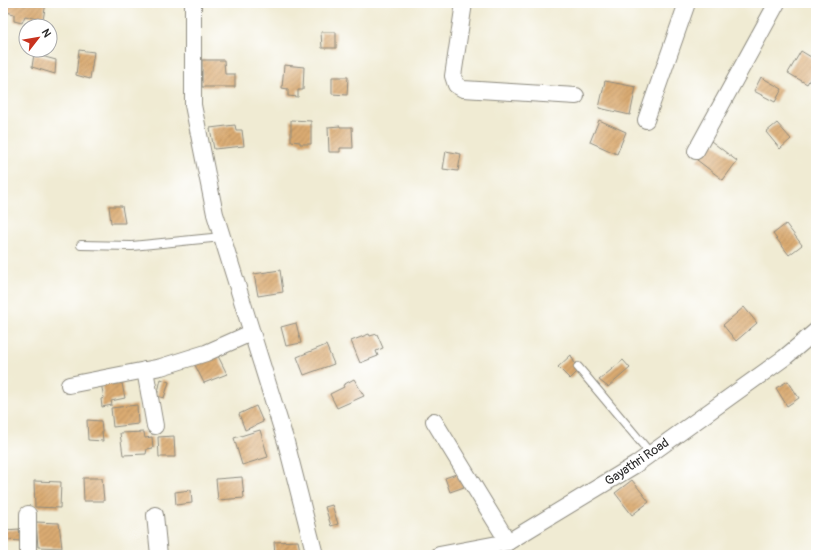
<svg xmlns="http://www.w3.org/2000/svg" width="819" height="558" font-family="Pangolin,sans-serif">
  <defs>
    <pattern id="building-hatch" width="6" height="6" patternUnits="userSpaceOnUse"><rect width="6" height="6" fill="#daab72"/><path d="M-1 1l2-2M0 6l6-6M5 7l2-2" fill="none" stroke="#b18b5e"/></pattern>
  </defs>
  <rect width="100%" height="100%" fill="#fff"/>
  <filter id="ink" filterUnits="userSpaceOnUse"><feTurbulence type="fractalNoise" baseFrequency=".025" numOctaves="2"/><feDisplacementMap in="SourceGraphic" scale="8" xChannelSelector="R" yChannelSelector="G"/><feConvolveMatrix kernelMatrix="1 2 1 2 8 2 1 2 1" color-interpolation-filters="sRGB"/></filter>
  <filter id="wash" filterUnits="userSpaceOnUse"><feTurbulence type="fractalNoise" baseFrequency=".012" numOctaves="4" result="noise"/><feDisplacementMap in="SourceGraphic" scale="16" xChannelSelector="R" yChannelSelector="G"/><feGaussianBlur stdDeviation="0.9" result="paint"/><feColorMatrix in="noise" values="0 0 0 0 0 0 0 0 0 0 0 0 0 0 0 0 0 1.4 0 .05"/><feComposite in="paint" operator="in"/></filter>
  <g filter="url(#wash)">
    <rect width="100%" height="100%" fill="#f0ebd3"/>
    <g id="blocks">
      <g fill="url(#building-hatch)">
        <polygon points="3,3 46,3 43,20 25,16 22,23 14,21 14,14 3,11"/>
        <polygon points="321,32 336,32 336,48 322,48"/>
        <polygon points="79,50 94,52 90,79 76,75"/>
        <polygon points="801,51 816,60 816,69 807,84 788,73"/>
        <polygon points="34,54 56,60 55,74 32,67"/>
        <polygon points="202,60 224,60 225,74 235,74 235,87 202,87"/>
        <polygon points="284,65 304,67 303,90 298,90 298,97 288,96 288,89 282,88"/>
        <polygon points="332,77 348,77 347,95 332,94"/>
        <polygon points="761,77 782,89 775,102 754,91"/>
        <polygon points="605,81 636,87 630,115 599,108"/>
        <polygon points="291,120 311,121 311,144 300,144 300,142 291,141"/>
        <polygon points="599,120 626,132 617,154 590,142"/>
        <polygon points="777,123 791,139 780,149 766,132"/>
        <polygon points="235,125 236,130 242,130 244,146 214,149 210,128"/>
        <polygon points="340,126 340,127 352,127 353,148 340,148 340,152 329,152 328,127"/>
        <polygon points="711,141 737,161 723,180 697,160"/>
        <polygon points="446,151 461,154 458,171 443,169"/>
        <polygon points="109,206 122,206 125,223 111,223"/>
        <polygon points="786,224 802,245 789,255 773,234"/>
        <polygon points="280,270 283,292 258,296 254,274"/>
        <polygon points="744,307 757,323 736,341 723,325"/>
        <polygon points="296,323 301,343 286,346 281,327"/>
        <polygon points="369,334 370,336 377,334 383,348 376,351 378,356 360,363 351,341"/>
        <polygon points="326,345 334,364 304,375 297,357"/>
        <polygon points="216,352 227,374 204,383 194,363"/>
        <polygon points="571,355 578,371 570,379 558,367"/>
        <polygon points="623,360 630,368 608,387 599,380"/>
        <polygon points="121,379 125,398 111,401 112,405 102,407 101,399 104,398 101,383"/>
        <polygon points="161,379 169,382 164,398 157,396"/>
        <polygon points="354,379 364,396 337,408 330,394 344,387 343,385"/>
        <polygon points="788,381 799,398 787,406 776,388"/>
        <polygon points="137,405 138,424 113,427 111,408"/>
        <polygon points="256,406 263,422 245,430 239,414"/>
        <polygon points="87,420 101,421 103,441 88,440"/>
        <polygon points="260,430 268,457 242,465 234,438"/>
        <polygon points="144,432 145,438 152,437 153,448 147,449 146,454 123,455 120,433"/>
        <polygon points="174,436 175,457 159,457 158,437"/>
        <polygon points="459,473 464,487 450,492 445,478"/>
        <polygon points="242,477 244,498 218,500 216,479"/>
        <polygon points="83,478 102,478 104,501 84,501"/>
        <polygon points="632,480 649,502 632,515 615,493"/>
        <polygon points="34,481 61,482 60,508 35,507"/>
        <polygon points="191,490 192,503 176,505 175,492"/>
        <polygon points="332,505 338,524 331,526 325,507"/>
        <polygon points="36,522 59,523 62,548 38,547"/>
        <polygon points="19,529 21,541 7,540 5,530"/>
        <polygon points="298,541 301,555 275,555 274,542"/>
      </g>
    </g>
  </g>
  <g filter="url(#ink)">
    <use href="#blocks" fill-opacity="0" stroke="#8e8b7f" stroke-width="1"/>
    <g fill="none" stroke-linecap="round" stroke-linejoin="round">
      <defs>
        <g id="service">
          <polyline points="81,245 132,246 222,237"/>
          <polyline points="578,367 651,454"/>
        </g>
        <g id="minor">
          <polyline points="193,3 193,105 215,214 286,442 315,555"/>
          <polyline points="464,3 453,76 456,85 463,89 576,96"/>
          <polyline points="646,120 687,3"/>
          <polyline points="696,151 777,3"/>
          <polyline points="145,370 155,426"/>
          <polyline points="69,385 161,367 206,353 251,333"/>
          <polyline points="434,421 508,542"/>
          <polyline points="28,514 28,555"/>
          <polyline points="155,515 159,555"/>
          <polyline points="439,555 508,542 635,465 784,358 816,331"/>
        </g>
      </defs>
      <use href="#service" stroke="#8e8b7f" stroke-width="10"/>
      <use href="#minor" stroke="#8e8b7f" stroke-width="18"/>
      <use href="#service" stroke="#fff" stroke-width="8"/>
      <use href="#minor" stroke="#fff" stroke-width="16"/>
    </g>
  </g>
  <g text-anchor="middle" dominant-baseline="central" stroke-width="3.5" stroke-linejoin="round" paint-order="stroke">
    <g font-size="13" fill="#2b2b2b" stroke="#fff">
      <text transform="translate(637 462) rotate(-34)">Gayathri Road</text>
    </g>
  </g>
  <rect width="819" height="558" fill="none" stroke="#fff" stroke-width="16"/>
  <g transform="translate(38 38) rotate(59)"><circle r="19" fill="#ffffff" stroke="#aaaaaa"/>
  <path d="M0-3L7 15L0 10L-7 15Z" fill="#c8321e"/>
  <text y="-6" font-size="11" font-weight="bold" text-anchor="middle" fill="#2b2b2b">N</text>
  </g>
</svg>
